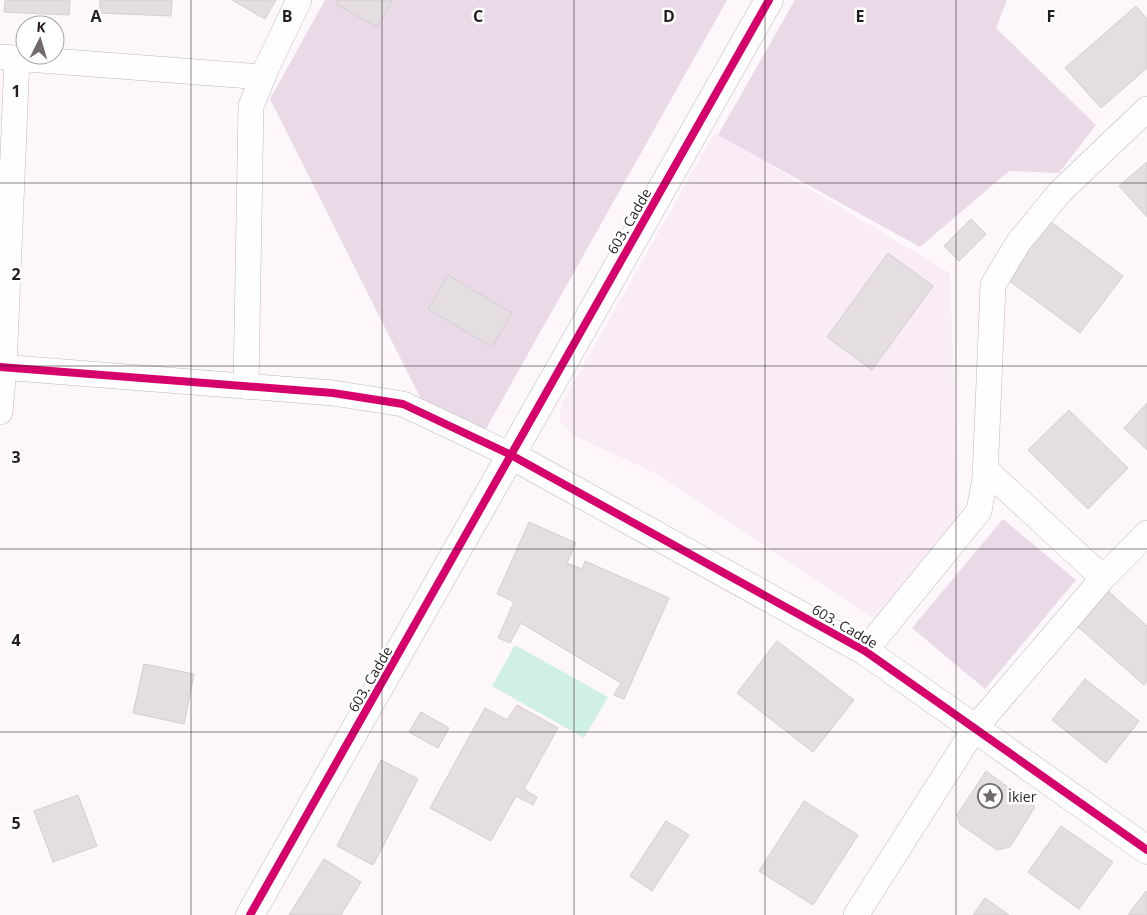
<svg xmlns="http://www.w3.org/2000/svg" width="1147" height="915" font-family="'Open Sans',sans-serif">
  <rect width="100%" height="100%" fill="#fdf7fb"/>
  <polygon fill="#f9ecf6" points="715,132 950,273 959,522 880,623 661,476 573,435 560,421 561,405"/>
  <g fill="#ead9e6">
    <polygon points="325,0 727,0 483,434 425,407 270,99"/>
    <polygon points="795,0 1007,0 996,28 1096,125 1059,173 1009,171 920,247 718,135"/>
    <polygon points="1003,519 1076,580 985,689 912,628"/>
  </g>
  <polygon fill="#d0efe7" points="515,645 608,697 584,738 492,686"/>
  <g fill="#e4dee2" stroke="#d3cdd1">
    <polygon points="5,0 70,0 69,15 4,12"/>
    <polygon points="100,0 172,0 171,16 100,13"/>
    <polygon points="232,0 276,0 265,19"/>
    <polygon points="338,0 392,0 377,27 336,4"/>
    <polygon points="1136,6 1147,19 1147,68 1101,108 1065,68"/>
    <polygon points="1147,162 1147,217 1119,186"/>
    <polygon points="971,219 986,234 959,261 944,246"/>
    <polygon points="1047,219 1123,276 1080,333 1004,277"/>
    <polygon points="888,253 933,286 872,370 827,337"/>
    <polygon points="448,275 512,313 492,347 428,309"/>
    <polygon points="1147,403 1147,450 1124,428"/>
    <polygon points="1069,410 1128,468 1088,509 1028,450"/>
    <polygon points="529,522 576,543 567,563 582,569 585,561 669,598 624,699 614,695 621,683 521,623 510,643 498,638 514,602 497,594"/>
    <polygon points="1107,590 1147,626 1147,681 1144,685 1076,625"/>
    <polygon points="777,641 854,700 813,752 737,693"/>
    <polygon points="144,664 194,674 184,724 133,713"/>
    <polygon points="1085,679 1139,721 1106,763 1052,720"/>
    <polygon points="517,705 558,728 524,789 537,797 533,805 516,796 491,841 430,808 485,708 507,720"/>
    <polygon points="421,712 449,728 438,748 409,732"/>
    <polygon points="381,760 418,779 373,865 337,846"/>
    <polygon points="986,771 1035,807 1010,847 997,850 960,824 957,815"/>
    <polygon points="78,795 97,846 53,862 34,811"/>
    <polygon points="804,801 858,835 813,905 759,871"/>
    <polygon points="666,821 689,835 652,891 630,876"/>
    <polygon points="1061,826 1113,862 1079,909 1028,872"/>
    <polygon points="324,859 361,882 341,915 289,915"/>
    <polygon points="1146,891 1147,892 1147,915 1128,915"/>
    <polygon points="985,898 1009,915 973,915"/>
  </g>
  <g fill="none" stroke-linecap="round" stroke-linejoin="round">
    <defs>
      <g id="street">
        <polyline points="0,57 263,77"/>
        <polyline points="0,367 333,393 403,404 511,455"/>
        <polyline points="246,386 251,106 267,67 299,0"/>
        <polyline points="0,412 4,367 17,59"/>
        <polyline points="985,469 1103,578"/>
        <polyline points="865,651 979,511 985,478 993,285 1018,243 1060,192 1147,109"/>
        <polyline points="856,915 975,728 1103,578 1147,533"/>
      </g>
      <g id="secondary">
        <polyline points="511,455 865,651 1147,850"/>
        <polyline points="250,915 769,0"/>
      </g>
    </defs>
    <use href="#street" stroke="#bdb8bc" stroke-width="26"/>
    <use href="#secondary" stroke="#bdb8bc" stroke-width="29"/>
    <use href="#street" stroke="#fffefe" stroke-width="25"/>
    <use href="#secondary" stroke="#fffefe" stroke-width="28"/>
    <defs>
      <g id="cycleway">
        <polyline points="0,367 333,393 403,404 511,455 865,651 1147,850"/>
        <polyline points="250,915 769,0"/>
      </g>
    </defs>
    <use href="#cycleway" stroke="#fff" stroke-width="11"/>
    <use href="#cycleway" stroke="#d6006c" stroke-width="8"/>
  </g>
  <path fill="none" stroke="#241e23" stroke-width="1" stroke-opacity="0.55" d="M191 0V915M382 0V915M574 0V915M765 0V915M956 0V915M0 183H1147M0 366H1147M0 549H1147M0 732H1147"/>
  <defs>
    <symbol id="sight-ring" viewBox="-11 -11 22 22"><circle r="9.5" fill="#fff" stroke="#706a6f" stroke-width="1.5"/><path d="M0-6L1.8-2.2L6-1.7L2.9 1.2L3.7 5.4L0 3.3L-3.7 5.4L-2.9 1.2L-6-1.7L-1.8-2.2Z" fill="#706a6f"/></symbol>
  </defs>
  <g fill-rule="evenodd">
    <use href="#sight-ring" x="976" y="782" width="28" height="28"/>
  </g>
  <g text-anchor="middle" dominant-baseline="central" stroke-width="5" stroke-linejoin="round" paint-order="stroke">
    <g font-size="14" fill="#241e23" stroke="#fff">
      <text transform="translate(629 221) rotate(-60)">603. Cadde</text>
      <text transform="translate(845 626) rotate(30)">603. Cadde</text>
      <text transform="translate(370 679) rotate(-60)">603. Cadde</text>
    </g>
    <g font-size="14" fill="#241e23" stroke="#fff" text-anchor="start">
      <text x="1008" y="796">İkier</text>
    </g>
  </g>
  <g font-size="16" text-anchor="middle" font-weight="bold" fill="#241e23" stroke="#fff" stroke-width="5" stroke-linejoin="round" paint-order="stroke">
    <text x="96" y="22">A</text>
    <text x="287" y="22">B</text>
    <text x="478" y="22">C</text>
    <text x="669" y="22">D</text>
    <text x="860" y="22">E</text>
    <text x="1051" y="22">F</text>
    <text x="16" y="97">1</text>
    <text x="16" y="280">2</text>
    <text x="16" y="463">3</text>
    <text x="16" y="646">4</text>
    <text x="16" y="829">5</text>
  </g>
  <g transform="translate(40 40) rotate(5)"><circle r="24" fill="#ffffff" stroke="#a7a5a7"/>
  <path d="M0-4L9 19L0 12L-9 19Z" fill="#706a6f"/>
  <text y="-8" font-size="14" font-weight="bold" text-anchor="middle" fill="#241e23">K</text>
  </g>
</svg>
